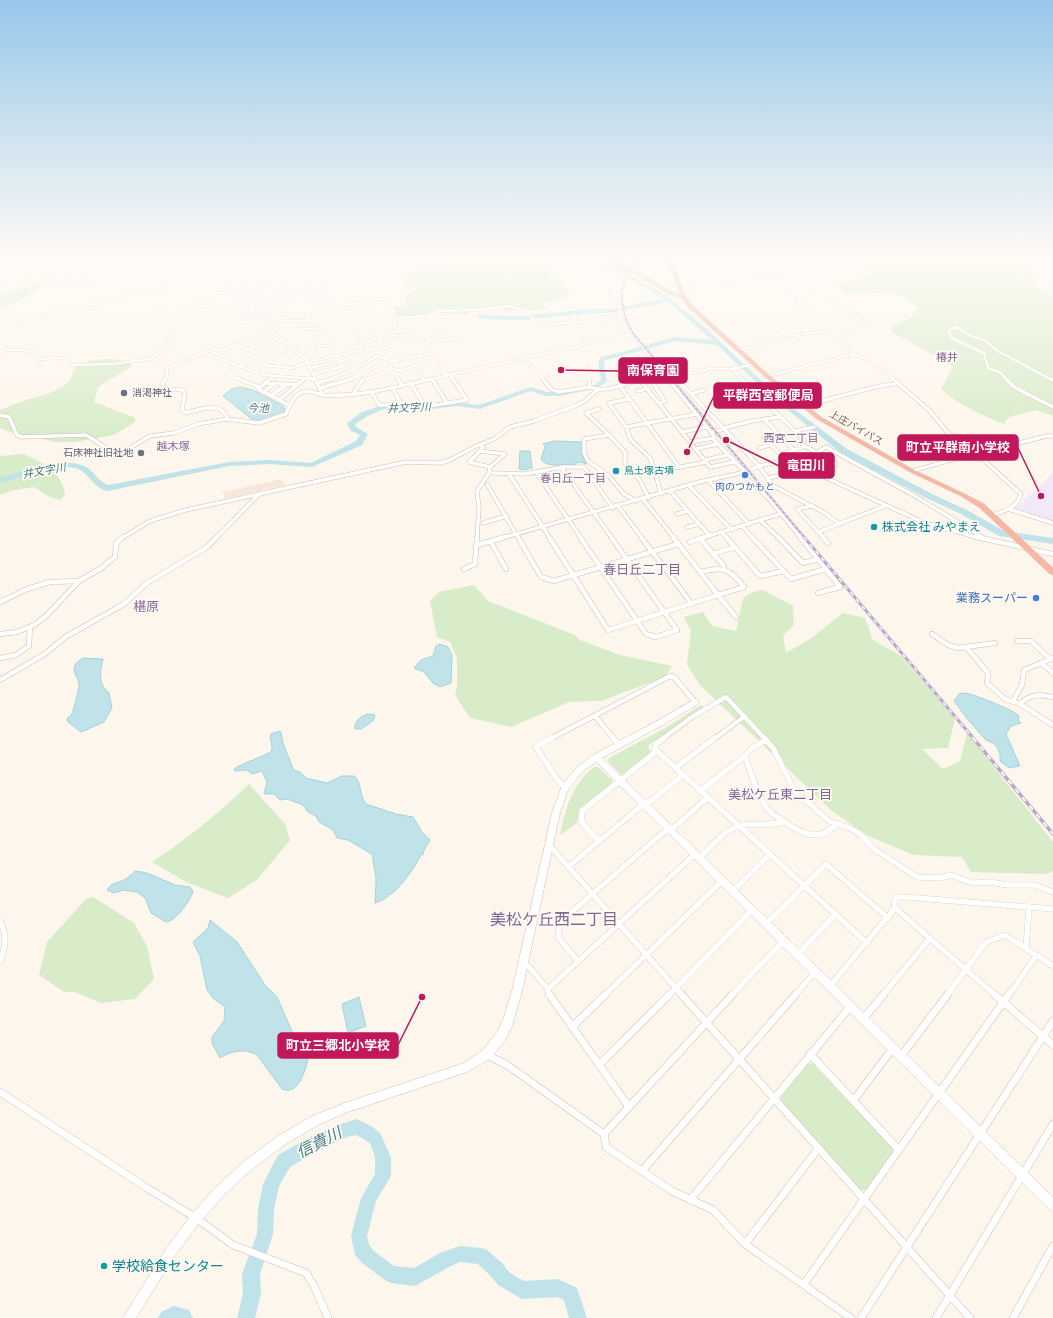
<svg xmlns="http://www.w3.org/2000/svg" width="1053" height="1318" font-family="Signika,'Noto Sans JP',sans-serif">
  <rect width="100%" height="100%" fill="#fdf6ec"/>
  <polygon fill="#f5e8da" points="282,479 285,485 225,499 223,492"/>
  <polygon fill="#f3e8fa" points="1053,472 1053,522 1040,519 1036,515 1014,509 1044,483"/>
  <g fill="#d8ecc9">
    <path d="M867 254 1025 255 1018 261 1019 263 1038 275V280L1033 286 1053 297V416L1036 410 1009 417 1004 424C981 415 959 405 941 389L953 366 892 332V326L902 321 910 319 919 307 903 296 886 292 854 295 846 293 836 285 870 276 872 273 861 265 868 256Z"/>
    <path d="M503 257 513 258 516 264 532 260 536 263 547 264C549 277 553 280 565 284V288L570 292C564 301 552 301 543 303L546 310H518L507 312 501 308 468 311V315L438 312 430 316 396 317 393 307 407 306 405 301 406 295 418 288 404 287 406 279 412 272 465 262 478 265Z"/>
    <path d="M41 283C38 294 10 304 0 309V293L5 295 4 297 24 287Z"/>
    <polygon points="114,359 131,363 131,367 102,384 98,388 94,402 135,418 135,422 114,435 75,442 55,442 30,435 18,435 0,428 0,410 20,402 50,393 63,387 69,381 77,365 92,360"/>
    <path d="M24 454C42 463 63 472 65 495L60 500 50 497 34 487 11 491 0 495V456Z"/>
    <polygon points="474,585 488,601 575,635 580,640 620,655 672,666 665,677 601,701 569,702 511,727 470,718 455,695 457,686 457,658 450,642 437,637 430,601 439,592"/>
    <polygon points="763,590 793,606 794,625 783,635 786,653 810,639 843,613 865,618 873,640 901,656 955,719 948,748 922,749 943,769 960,761 967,733 1053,842 1053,871 1046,874 971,872 962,857 914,855 868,836 832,811 699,684 687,664 691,631 684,617 703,612 712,626 736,631 743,598 753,592"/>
    <polygon points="701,705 704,707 680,723 648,746 651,752 622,775 608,762 609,758 667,727"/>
    <path d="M594 767H598L612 780V783L579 810 577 823 560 835C566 807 572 785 594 767Z"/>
    <path d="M249 784 285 824 290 840 257 880 228 898 186 882 152 862C187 839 219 813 249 784Z"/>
    <polygon points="93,897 134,923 147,946 154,979 135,999 101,1003 75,992 64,992 39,975 47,942 86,899"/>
    <polygon points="812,1063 891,1146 893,1152 866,1190 860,1190 781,1101 781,1097 808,1064"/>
  </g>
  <g fill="#bfe3e8" stroke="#a5d3da">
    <polygon points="240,387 253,390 283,406 285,409 283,413 260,422 254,421 223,396 231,389"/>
    <path d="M554 441 582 442V455L587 463 584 464 583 462 576 463 575 465C565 464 545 468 541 459L545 447 543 444Z"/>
    <polygon points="520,451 530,451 532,468 523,470 519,469"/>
    <polygon points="439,644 448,647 452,655 451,683 440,687 433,683 424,672 414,668 421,660 433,656 436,646"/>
    <path d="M83 658 103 659C100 671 98 685 109 693L112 708 104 722 81 732 68 722 67 719C67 718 71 715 72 714 73 712 79 689 79 686 79 675 66 668 83 658Z"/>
    <path d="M965 693C974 694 1016 711 1019 716L1018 720 1021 723 1011 726 1006 734 1020 766 1009 768 1000 761V754L996 745 985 739 969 721 954 701 959 694Z"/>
    <path d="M369 714 375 715 373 721 361 729H355C354 721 362 715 369 714Z"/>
    <path d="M279 731 281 732 283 743 292 766 294 770 300 772 306 778 327 783 342 776H354C362 782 359 795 366 804L396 814 413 817 422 832 430 840 423 852 424 854 421 855C412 872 395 897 375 903 375 894 376 888 376 880 376 871 372 863 373 855L348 840 337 838 333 830 319 822 316 816 308 812 303 805 287 799 280 800 274 794H264L267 782 262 771 252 774 247 770 235 771 234 769 239 766 271 752C274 746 269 741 271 734Z"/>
    <path d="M135 871 147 873 175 885 190 887 193 891C191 900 175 922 166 922L151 913 145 898 137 892 124 890 114 893 107 890C110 883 118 883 124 880 129 877 132 874 135 871Z"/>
    <path d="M210 920 237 942 265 985 277 997 295 1038 304 1042 312 1043C308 1056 303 1098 282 1089L257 1055C245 1048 231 1051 220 1058L212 1043V1037L224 1021 225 1007 213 998 207 990 200 956 193 942 208 928Z"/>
    <polygon points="359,997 366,1026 348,1033 342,1004"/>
  </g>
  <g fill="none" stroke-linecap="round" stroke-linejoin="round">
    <g stroke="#a5d3da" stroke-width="1">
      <path d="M750 279C767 279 783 277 789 259L799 254"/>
      <polyline points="721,284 735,282"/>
      <polyline points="663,296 670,294"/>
    </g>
    <g fill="#bfe3e8" fill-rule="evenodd">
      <path d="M579 254H586L624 271 671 299 707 329 777 396 847 449 932 494 967 510 1004 531 1053 538V544L999 536 961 514 926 498 841 453 773 398 717 345 675 341 629 354 605 360 604 363 607 381 598 388 560 396H546L531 391 480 409 457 406 433 409H384L368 416 355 424 356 427 368 434 362 445 312 467 269 464 229 466 108 491C94 489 90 474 78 469 60 462 19 479 0 483V478C23 472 61 456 84 466 94 470 98 482 108 485L229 462 269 460 311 463 356 441 360 435 350 430 347 423 362 412 383 405H433L457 402 479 405 531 387 547 392H560L594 385 601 380 598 363 601 357 626 351 675 337 712 340 668 302 609 313H590L523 320 480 319 477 317 480 315 523 316 590 309H609L664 299 620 273Z"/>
      <polygon points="357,1119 374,1128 380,1133 391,1157 391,1176 376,1201 367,1236 369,1245 374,1251 394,1266 414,1268 440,1253 460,1246 481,1248 487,1250 501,1262 510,1273 524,1281 558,1279 577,1288 587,1318 569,1318 564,1300 557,1297 522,1299 498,1285 489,1274 478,1264 460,1262 451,1266 415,1286 391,1283 385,1280 362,1263 355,1255 351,1236 361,1198 375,1174 375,1157 370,1143 356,1135 347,1137 322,1149 290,1167 279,1186 274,1209 273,1234 260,1274 261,1294 255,1318 237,1318 243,1294 242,1274 257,1234 258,1209 263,1184 278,1155 310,1137 341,1124"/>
      <polygon points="174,1306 189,1310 193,1318 158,1318 161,1312"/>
    </g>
    <defs>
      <g id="street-far4">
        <polyline points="271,254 269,266 270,280 278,286 296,292 298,296"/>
        <polyline points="311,254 313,263 329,277"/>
        <polyline points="346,254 353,264 352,267 356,272"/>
        <polyline points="390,254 399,267 399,270 380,288 385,302 393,310 396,331 403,333 411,339 425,342 446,375"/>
        <polyline points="565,254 581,262 591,277 610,291 610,295 619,305 620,313 611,318 634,336 669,380"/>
        <polyline points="725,254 731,259 736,267 774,283 810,311 822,328 854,354 868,360 895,380"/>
        <polyline points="1029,254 1041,261 1032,266 1047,273 1053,285"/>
        <polyline points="270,258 294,254"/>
        <polyline points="348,258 367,254"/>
        <polyline points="605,259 632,254"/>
        <polyline points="405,261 410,268 467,258 468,254"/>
        <polyline points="397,263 445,254"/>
        <polyline points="353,264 406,254"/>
        <polyline points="734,264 779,259 797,254"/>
        <polyline points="135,266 163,307"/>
        <polyline points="269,266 312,258"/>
        <polyline points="269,273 315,265"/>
        <polyline points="57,279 58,277 52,270 53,267 68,254"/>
        <polyline points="234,283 243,282"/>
        <polyline points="256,283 250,272 261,264 269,262"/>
        <polyline points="251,284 244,285 242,278 252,276"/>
        <polyline points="278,286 396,265"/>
        <polyline points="327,286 383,274 380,268"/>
        <polyline points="679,289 760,277"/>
        <polyline points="783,290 805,285 850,311 869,326 833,336"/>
        <polyline points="296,292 327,286 329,277"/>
        <polyline points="310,295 341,290 335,284"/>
        <polyline points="212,296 251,297 284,303"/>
        <polyline points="200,303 243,304"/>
        <polyline points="237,309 253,295 251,284 323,271"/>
        <polyline points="248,311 263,313"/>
        <polyline points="260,313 256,320 239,323 243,315 265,300"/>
        <polyline points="620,313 628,313"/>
        <path d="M395 318 428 316 439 311 478 310 507 306 527 311 539 326C563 322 587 323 611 318"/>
        <path d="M306 320C326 303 360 304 385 302"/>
        <polyline points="16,323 211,276 213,272 228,267 227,259 233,254"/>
        <polyline points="299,329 322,329"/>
        <polyline points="399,332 414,329"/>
        <polyline points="429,341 428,336 430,335 449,333 450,339"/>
        <polyline points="425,342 457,338"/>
        <polyline points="372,344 394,351"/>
        <polyline points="235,345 258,353"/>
        <polyline points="314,347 337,345 348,335 353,334 382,339"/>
        <polyline points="291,348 263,365 292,368 313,361 358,351 382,339 393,336 406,336"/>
        <polyline points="298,349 313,345"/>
        <polyline points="249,350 276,335"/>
        <polyline points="739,350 787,336 826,331"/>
        <path d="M0 351C13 349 25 349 37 354L38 359 61 358 70 365 113 364 150 359 167 346 176 320 182 318 185 306 223 289 263 288 286 295H300"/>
        <polyline points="358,351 393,361 432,353"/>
        <polyline points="206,354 264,375 315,379"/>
        <polyline points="150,359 157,365 167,368 208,351 226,349 254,337 282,321 312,321 322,328 313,345 314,347 306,360"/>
        <polyline points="523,359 539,373 544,380"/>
        <polyline points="588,366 589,380"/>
        <polyline points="310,368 346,360"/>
        <polyline points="389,368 402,371 424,362 420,356"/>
        <polyline points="732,369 743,380"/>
        <polyline points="419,371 424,380"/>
        <polyline points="313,374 349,365"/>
        <polyline points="450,374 454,380"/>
        <polyline points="674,376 678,380"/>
        <polyline points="767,376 854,354"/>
        <polyline points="397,377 399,380"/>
        <polyline points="432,378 433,380"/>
        <polyline points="165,380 167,376 167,368"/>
        <polyline points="241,380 227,374 282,340"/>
        <polyline points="269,380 274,376"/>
        <polyline points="303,380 305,378"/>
        <polyline points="316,380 306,360 269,328 266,322 266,317 264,316 269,310 298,296 325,298 339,307"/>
        <polyline points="328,380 355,369 376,357"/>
        <polyline points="349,380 365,373 381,363 408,338"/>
        <polyline points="362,380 384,373 397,361"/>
        <polyline points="427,380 631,334"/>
        <polyline points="644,380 667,378 709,369 732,369 755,364"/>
        <polyline points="1007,380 1001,373 988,368 984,353 953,339 949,333 950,329 956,327 969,335 986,341 998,351 1052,380"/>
      </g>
      <g id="street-far3">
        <polyline points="165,379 162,384 166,389 183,390 185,392 182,410 185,413 206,408 219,408 226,415 227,419"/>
        <polyline points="239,379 259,387"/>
        <polyline points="270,379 258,389 289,405"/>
        <polyline points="312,379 315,379"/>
        <path d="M315 379 323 395C360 397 396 387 431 379"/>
        <polyline points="398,379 402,385"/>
        <polyline points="432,379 447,403"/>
        <polyline points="543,379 551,389 558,392 590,387"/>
        <polyline points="589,379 590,387"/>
        <polyline points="650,379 665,401 660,403"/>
        <polyline points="668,379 714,436 714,440 745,472"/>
        <polyline points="677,379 759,466 772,485 823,512 840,524"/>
        <polyline points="742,379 804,440 799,441 805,446 781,455 787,460"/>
        <path d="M893 379 930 411 947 432 976 453 1021 494C1017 508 1005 511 992 515"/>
        <polyline points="1006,379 1014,387 1053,407"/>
        <polyline points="1051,379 1053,380"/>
        <polyline points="640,380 710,467 734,462"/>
        <polyline points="265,383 298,385"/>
        <polyline points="317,383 331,379"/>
        <polyline points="411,383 424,405"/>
        <polyline points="620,386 679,467"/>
        <polyline points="392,387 402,405"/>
        <path d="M590 387C606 394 624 383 641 380 646 379 652 379 657 379"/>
        <polyline points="320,388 352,379"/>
        <polyline points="637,391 648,389"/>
        <polyline points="372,392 379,405 435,405 467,400 453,379"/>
        <polyline points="263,393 275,383"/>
        <polyline points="353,394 363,379"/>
        <polyline points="691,394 704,390"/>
        <polyline points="271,396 287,384"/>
        <polyline points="629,399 609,403 626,427 631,440 650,458 655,472"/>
        <polyline points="279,400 304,379"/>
        <polyline points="599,409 586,413 609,435"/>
        <polyline points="809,410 818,402 875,387 899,383"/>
        <path d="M0 415 9 417 17 435 22 437 86 435 108 449 120 454 150 436 174 433 198 424 227 419 259 423 286 414C290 405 295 391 307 391 312 391 318 394 323 395"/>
        <polyline points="764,419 794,450"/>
        <polyline points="626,427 697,414"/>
        <polyline points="724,428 752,421 779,417"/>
        <polyline points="795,431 814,427"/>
        <polyline points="682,432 707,427"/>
        <polyline points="711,432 725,429"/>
        <polyline points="764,438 781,455"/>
        <polyline points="690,442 714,438"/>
        <polyline points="805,446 836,464 818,474"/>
        <polyline points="759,448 770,445"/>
        <polyline points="695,449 718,444"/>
        <polyline points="480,451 469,462 490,467"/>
        <polyline points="816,453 826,447 915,496 984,538"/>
        <polyline points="705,460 727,455"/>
        <polyline points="561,467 612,538"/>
        <path d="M912 471C957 458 1001 448 1046 436H1053"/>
        <polyline points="536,472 581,538"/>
        <polyline points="492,473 524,474 564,467 584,467 613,508"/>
        <polyline points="741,473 769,499 801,538"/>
        <polyline points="509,474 550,538"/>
        <polyline points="768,478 777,476"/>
        <polyline points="708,480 749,524"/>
        <polyline points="487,484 518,538"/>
        <polyline points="689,486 732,530"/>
        <polyline points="670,491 710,536"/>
        <polyline points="661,494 655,472 706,462"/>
        <polyline points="643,499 674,538"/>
        <polyline points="636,501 624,494 609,476 588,461 584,453 584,439 609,435 625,452 625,464 639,479 649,498"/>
        <polyline points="618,506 642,538"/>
        <polyline points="812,506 797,509 824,538"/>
        <path d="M1011 510C1026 514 1039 519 1053 523"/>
        <polyline points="677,514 688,511"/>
        <polyline points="760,520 779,538"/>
        <polyline points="483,523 507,516"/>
        <polyline points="742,526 753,538"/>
        <polyline points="687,527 699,524"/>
        <polyline points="818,532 885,506"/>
        <polyline points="722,533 727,538"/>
        <polyline points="122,538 150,521 186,510 406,462 441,463 450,460 474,447 494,439 510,427 534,421 577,405 585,401 597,390"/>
        <polyline points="216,538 260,493"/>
        <polyline points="477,538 479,507 477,491 489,473 490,467 505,454 480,451 483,447 481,445"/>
        <polyline points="502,538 699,482 741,473 759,466 787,460 925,523 980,538"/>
        <polyline points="702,538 780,514"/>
      </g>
      <g id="street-far2">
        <polyline points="518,537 541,577 554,581 678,544"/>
        <polyline points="549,537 608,630 718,595 673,537"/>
        <polyline points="580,537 646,634 656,637 677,630 611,537"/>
        <polyline points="641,537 691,603"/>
        <polyline points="726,537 760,576 784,571"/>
        <polyline points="752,537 791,579 826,569 800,537"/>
        <polyline points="778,537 803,563 818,559"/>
        <polyline points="823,537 828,543"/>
        <polyline points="976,537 1053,554"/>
        <polyline points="700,539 724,566"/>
        <polyline points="491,542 506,569"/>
        <polyline points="690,542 705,537"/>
        <polyline points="477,545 505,537"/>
        <polyline points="713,554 735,547"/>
        <polyline points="464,569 475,564 477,537"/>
        <path d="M700 572C723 566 729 568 744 587L718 595 736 617"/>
        <polyline points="818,593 840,587 826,569"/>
        <polyline points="0,602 27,589 50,582 79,581"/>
        <polyline points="0,634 17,632 34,625 47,615 79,581 100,569 115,557 116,543 123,537"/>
        <polyline points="932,634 948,645 958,648 995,643"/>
        <polyline points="1017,641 1031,641 1050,659"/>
        <polyline points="967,648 988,673 987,683 1005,699 1020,704 1053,725"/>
        <polyline points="0,658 16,655 29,646 30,627"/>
        <polyline points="1041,663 1053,673"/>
        <polyline points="0,680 43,655 67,636 124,604 147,583 207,547 217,537"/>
        <polyline points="1013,701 1022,685 1024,670 1053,658"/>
        <path d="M1020 704C1030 694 1039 694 1053 697"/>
        <polyline points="595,716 614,739"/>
        <polyline points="550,739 668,677 673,676 695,702"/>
        <polyline points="662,739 692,717 726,697 765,739"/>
        <polyline points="714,739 745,716"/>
      </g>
      <g id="street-far1">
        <polyline points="552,738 536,747 556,778 565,788"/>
        <polyline points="613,738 619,745"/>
        <polyline points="764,738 773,748 794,790 829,821 850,828 860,834 874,849 917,877 941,878 952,875 972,883 990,882 1007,885 1034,885 1053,892"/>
        <polyline points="657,751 655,747 656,744 664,738"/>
        <path d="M745 756C751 774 756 791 766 807 770 813 777 817 783 821 802 834 819 843 837 824"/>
        <polyline points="675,768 715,738"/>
        <polyline points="700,791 745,756 752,748 766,740"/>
        <polyline points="599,841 581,822 582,811 657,751 867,943"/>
        <polyline points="550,846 682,995"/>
        <path d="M699 859C710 848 726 827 743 825 757 823 769 826 783 822"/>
        <polyline points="568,867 640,807 652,800 683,775"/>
        <polyline points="733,891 770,854"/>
        <path d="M0 921C7 934 6 948 0 961"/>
        <polyline points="766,924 826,864 888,918"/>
        <polyline points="1026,949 1029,907"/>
        <polyline points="797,955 835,915"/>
        <polyline points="578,961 558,937 560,922 664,832 676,826 708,797"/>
        <polyline points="523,963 529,967 548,989"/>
        <polyline points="830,986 895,908"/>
        <polyline points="549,995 548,989 695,854"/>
        <polyline points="605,995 722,881"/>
        <polyline points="669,995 752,910"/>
        <polyline points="732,995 783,941"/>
        <polyline points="795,995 815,972"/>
        <polyline points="883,995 930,938"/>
        <polyline points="947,995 986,942 1005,935 1053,966"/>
        <polyline points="995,995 895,908 894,901 897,897 906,897 1053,909"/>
        <polyline points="1009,995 1036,956"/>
      </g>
      <g id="street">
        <polyline points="549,994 629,1107"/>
        <polyline points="681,994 970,1318"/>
        <polyline points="994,994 1053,1045"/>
        <polyline points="863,1019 884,994"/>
        <polyline points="572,1027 606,994"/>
        <polyline points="810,1054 899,1150"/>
        <polyline points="488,1055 510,1067 604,1134 606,1147 672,1191 713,1210 745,1244 851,1318"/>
        <polyline points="901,1056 948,994"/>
        <polyline points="599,1065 670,994"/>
        <polyline points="0,1092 147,1188 196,1218 233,1245 306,1273 314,1286 328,1318"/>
        <polyline points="853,1101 893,1048"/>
        <polyline points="604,1134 733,994"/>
        <polyline points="642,1171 796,994"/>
        <polyline points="690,1200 850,1007"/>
        <polyline points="745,1244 818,1149"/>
        <polyline points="804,1284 1009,994"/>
        <polyline points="861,1318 1053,1021"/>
        <polyline points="936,1318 1053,1124"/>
        <polyline points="1013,1318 1053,1246"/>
      </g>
      <g id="secondary">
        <path d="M160 254H166C143 266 110 279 85 281 73 282 60 280 48 280 32 280 16 284 0 288V286C16 281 32 278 49 278 61 278 74 280 86 279 112 275 136 264 160 254Z"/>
        <polygon points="695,699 698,700 699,702 698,704 661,726 602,758 1053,1197 1053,1211 1049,1209 596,762 582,772 568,790 560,813 522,991 512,1026 505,1040 491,1058 467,1072 345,1113 318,1125 286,1144 251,1170 224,1195 200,1222 174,1257 136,1318 123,1318 166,1249 192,1214 216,1187 243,1162 278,1136 310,1117 345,1103 464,1063 483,1050 497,1032 503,1020 512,991 552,813 562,785 576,768 593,755 655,722"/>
      </g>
      <path id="highway" d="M593 254H599L643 274 672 292 680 294 670 267 663 254H667C678 270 680 290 692 305L769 375 821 417 914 470 965 494 984 504 1053 568V575L1050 574 980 508 961 496 910 472 817 419 765 377 688 307 681 297 668 294 639 276Z"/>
    </defs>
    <use href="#street-far4" stroke="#d1beb0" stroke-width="3"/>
    <use href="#street-far3" stroke="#d1beb0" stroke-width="4.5"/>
    <use href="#street-far2" stroke="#d1beb0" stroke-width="5.5"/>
    <use href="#street-far1" stroke="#d1beb0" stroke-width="6"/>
    <use href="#street" stroke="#d1beb0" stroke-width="8"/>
    <use href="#secondary" stroke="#d6c0b0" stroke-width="1"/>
    <use href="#highway" stroke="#dad1cd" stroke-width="1"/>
    <use href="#street-far4" stroke="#fff" stroke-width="2.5"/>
    <use href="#street-far3" stroke="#fff" stroke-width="3.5"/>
    <use href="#street-far2" stroke="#fff" stroke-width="4.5"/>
    <use href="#street-far1" stroke="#fff" stroke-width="5.5"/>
    <use href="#street" stroke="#fff" stroke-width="7"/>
    <use href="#secondary" fill="#fff" fill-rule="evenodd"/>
    <use href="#highway" fill="#f7b7a3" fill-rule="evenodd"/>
    <defs>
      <path id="rail-far2" d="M637 254C621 284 615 301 632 332L805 538"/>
      <polyline id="rail-far1" points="804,537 974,739"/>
      <polyline id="rail" points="973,738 1053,834"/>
    </defs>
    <use href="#rail-far2" stroke="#b9a8c9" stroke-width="2"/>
    <use href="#rail-far1" stroke="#b9a8c9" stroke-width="3"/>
    <use href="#rail" stroke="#b9a8c9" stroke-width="3.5"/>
    <use href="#rail-far2" stroke="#fffaf3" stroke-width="1" stroke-dasharray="2.5" stroke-linecap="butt"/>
    <use href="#rail-far1" stroke="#fffaf3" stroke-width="1.5" stroke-dasharray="4.5" stroke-linecap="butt"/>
    <use href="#rail" stroke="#fffaf3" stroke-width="2" stroke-dasharray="5.5" stroke-linecap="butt"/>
  </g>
  <linearGradient id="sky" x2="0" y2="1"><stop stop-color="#97c7e8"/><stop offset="0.58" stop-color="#fefbf6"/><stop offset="1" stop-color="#fefbf6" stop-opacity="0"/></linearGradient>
  <rect width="1053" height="439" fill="url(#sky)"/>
  <g fill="#6b7280" stroke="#fffaf3" stroke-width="1.5">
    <circle cx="124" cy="393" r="4"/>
    <circle cx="141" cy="453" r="4"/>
  </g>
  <g fill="#0f9aa8" stroke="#fffaf3" stroke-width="1.5">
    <circle cx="616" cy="471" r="4"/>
    <circle cx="874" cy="527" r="4"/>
    <circle cx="104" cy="1266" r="4"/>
  </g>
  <g fill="#3f7fe0" stroke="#fffaf3" stroke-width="1.5">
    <circle cx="745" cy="475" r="4"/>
    <circle cx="1036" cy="598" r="4"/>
  </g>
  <g text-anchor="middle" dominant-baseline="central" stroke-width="3.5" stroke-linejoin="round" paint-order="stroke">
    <g font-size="10" fill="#5b616d" stroke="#fffaf3" text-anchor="start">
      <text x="132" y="393">消渇神社</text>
      <text x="133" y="453" text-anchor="end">石床神社旧社地</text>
    </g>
    <g font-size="10" fill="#7a5c4d" stroke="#fffaf3">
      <text transform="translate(856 428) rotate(30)">上庄バイパス</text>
    </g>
    <g font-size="10" fill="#0d838f" stroke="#fffaf3" text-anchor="start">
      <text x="624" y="471">鳥土塚古墳</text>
    </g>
    <g font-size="10" fill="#366cbe" stroke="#fffaf3">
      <text x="745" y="487">肉のつかもと</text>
    </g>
    <g font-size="11" fill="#846695" stroke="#fffaf3">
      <text x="947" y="357">椿井</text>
      <text x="791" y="438">西宮二丁目</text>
      <text x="173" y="446">越木塚</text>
      <text x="573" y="478">春日丘一丁目</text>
    </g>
    <g font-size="11" font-style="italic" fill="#437c86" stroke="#fffaf3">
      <text x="258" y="408">今池</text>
      <text transform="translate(409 408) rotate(-2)">井文字川</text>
      <text transform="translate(44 471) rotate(-10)">井文字川</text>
    </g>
    <g font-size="12" fill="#0d838f" stroke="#fffaf3" text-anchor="start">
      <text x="882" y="527">株式会社 みやまえ</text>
    </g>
    <g font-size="12" fill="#366cbe" stroke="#fffaf3" text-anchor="end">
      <text x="1028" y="598">業務スーパー</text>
    </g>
    <g font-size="13" fill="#846695" stroke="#fffaf3">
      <text x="642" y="570">春日丘二丁目</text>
      <text x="146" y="607">椹原</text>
      <text x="780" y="795">美松ケ丘東二丁目</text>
    </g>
    <g font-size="14" fill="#0d838f" stroke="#fffaf3" text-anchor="start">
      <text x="112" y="1266">学校給食センター</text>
    </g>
    <g font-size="16" fill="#846695" stroke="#fffaf3">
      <text x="554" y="920">美松ケ丘西二丁目</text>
    </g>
    <g font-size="16" font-style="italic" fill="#437c86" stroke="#fffaf3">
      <text transform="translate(319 1143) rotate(-27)">信貴川</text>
    </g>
  </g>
  <path fill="none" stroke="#c2185b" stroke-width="1.5" d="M561 370L619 371M687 452L714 396M1041 496L1018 448M726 440L779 466M422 997L398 1045"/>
  <g fill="#c2185b" stroke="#fffaf3" stroke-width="1.5">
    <circle cx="561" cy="370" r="4"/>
    <circle cx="687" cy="452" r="4"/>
    <circle cx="1041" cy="496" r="4"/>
    <circle cx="726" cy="440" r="4"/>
    <circle cx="422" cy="997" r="4"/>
  </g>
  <g fill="#c2185b" stroke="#c2185b" stroke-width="1.5">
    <rect x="619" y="358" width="68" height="25" rx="4"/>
    <rect x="714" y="383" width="107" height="25" rx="4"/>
    <rect x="898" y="435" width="120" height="25" rx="4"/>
    <rect x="779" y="453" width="55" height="25" rx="4"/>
    <rect x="278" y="1033" width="120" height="25" rx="4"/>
  </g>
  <g font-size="13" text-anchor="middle" font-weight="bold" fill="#fff">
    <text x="653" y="375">南保育園</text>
    <text x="768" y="400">平群西宮郵便局</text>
    <text x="958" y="452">町立平群南小学校</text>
    <text x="806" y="470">竜田川</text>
    <text x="338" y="1050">町立三郷北小学校</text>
  </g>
</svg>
